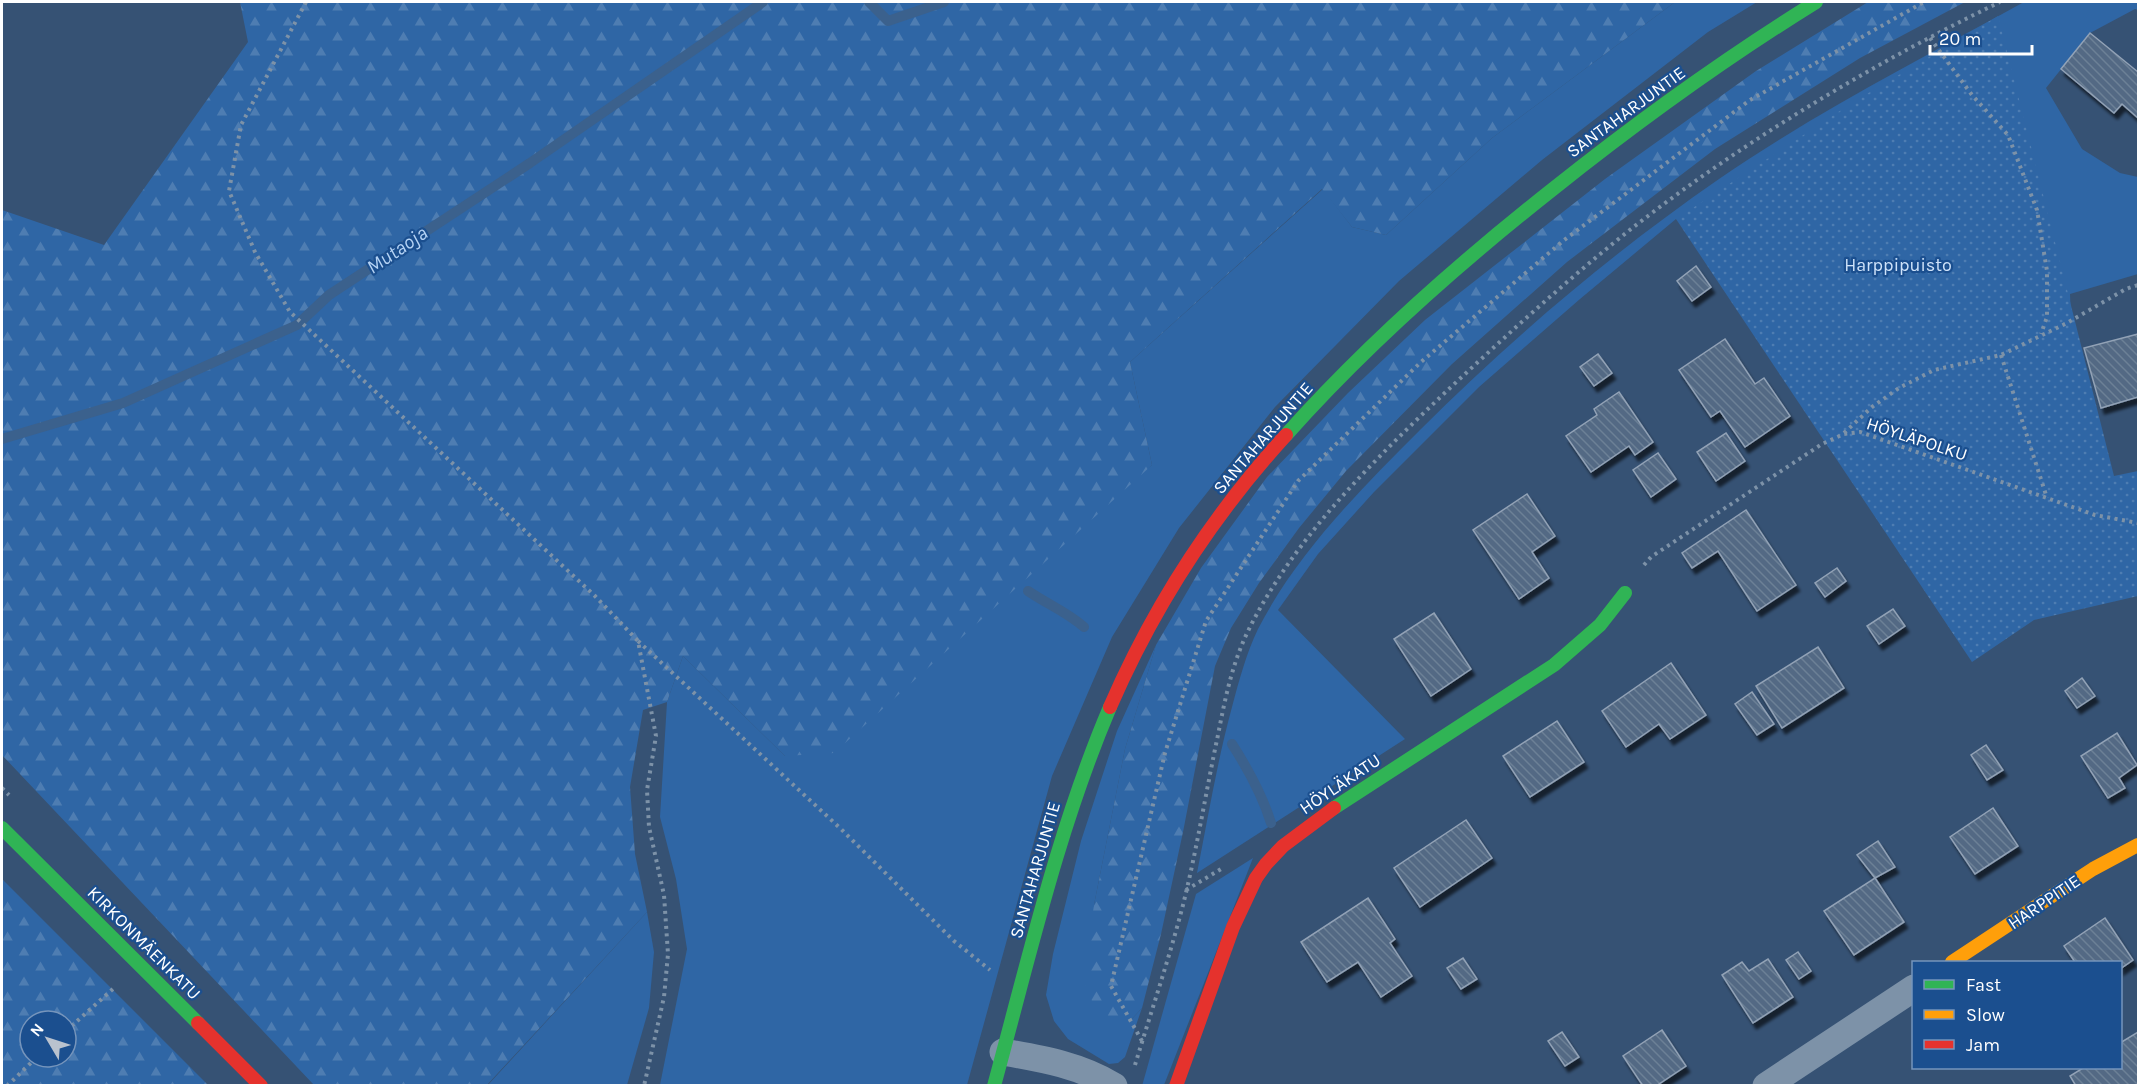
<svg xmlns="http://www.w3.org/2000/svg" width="2140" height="1087" font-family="Karla,sans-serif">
  <defs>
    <pattern id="forest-firs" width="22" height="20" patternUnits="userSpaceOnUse" patternTransform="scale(1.5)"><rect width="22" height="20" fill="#2f66a5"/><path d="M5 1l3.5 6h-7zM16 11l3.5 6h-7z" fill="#4e7db2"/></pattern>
    <pattern id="park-dots" width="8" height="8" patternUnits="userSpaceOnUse" patternTransform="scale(1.5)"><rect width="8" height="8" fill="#2f66a5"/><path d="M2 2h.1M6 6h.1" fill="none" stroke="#4e7db2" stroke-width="1.8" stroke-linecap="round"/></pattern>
    <pattern id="building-back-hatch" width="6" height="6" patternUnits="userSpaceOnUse" patternTransform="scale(1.5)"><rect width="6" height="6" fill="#526984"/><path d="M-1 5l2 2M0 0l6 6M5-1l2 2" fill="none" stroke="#6c8096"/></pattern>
    <filter id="shadow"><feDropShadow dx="3.5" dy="6" stdDeviation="1.5" flood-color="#0009"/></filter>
  </defs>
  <rect width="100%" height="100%" fill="#365274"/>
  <g fill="#2f66a5">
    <polygon points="1675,2 1757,2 1708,32 1542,160 1399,281 1275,407 1179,528 1112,637 1052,776 967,1085 660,1085 687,949 676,879 660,817 667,702 683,656 785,756 1152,465 1130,362 1323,189 1352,227 1386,235 1492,138"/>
    <path d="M2024 2H2138V10L2135 9 2090 33 2046 88 2082 149 2120 173 2138 177V274L2070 294 2071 318 1676 219 1580 299 1479 387 1374 492 1318 554 1278 610 1405 739 1197 873C1208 818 1217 762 1232 707 1239 681 1246 654 1258 629 1297 553 1360 490 1420 430 1512 338 1612 253 1719 179 1816 112 1921 59 2024 2Z"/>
    <polygon points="1156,645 1125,749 1094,905 1129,1022 1142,1008 1125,1057 1118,1063 1109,1064 1068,1039 1054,1021 1046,995 1053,954 1081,841 1117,731"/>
    <polygon points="1253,858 1164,1085 1142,1086 1196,894"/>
    <polygon points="647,912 654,952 649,1008 627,1085 487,1086"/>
  </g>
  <g fill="url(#forest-firs)" fill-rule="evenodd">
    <polygon points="240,2 1675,2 1492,138 1386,235 1352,227 1322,189 1130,362 1152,465 834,753 785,756 683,656 667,702 643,710 630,787 635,854 647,912 486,1086 314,1085 2,755 2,210 104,245 248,42"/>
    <polygon points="1868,2 1965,2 1860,58 1715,149 1567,262 1452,364 1346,471 1299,528 1259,583 1231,628 1215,666 1183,832 1161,934 1142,1008 1129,1022 1109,1017 1090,999 1083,978 1094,905 1125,749 1156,645 1201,568 1267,477 1348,393 1425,320 1605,179 1756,71"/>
    <path d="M2 879 208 1085H2ZM30 1021H66V1057H30Z"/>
  </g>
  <polygon fill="url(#park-dots)" points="1998,16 2114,476 2138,471 2138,596 2034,620 1972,662 1676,219 1855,101"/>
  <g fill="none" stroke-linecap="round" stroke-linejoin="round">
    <g stroke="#3b618d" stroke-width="10">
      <polyline points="869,2 888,21 944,2"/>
      <polyline points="2,439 123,403 297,325 329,295 530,163 763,2"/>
      <path d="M1028 591C1047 604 1067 612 1084 627"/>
      <path d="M1232 744C1248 769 1262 794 1271 823"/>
    </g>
  </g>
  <g fill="url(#building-back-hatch)" stroke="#92a2b6" stroke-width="1.5" filter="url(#shadow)">
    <polygon points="2090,33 2138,72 2138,118 2122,104 2114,113 2061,69"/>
    <polygon points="1696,266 1711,287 1692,301 1677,281"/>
    <polygon points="2138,334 2138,397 2101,408 2084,348"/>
    <polygon points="1725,339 1755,384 1764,378 1790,416 1745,447 1720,411 1711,417 1679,370"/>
    <polygon points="1598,354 1612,373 1594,386 1580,367"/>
    <polygon points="1619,392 1653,442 1635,455 1629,446 1591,472 1566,436 1597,415 1594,409"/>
    <polygon points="1726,433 1745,461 1716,481 1697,452"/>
    <polygon points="1658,453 1676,479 1651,497 1633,470"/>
    <polygon points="1527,494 1555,536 1532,552 1549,578 1519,599 1473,530"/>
    <polygon points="1746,510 1796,585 1757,611 1718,551 1692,568 1682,553"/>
    <polygon points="1837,568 1846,581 1825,597 1815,583"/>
    <polygon points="1893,609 1905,626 1879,644 1867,626"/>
    <polygon points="1434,613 1471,669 1431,696 1394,639"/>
    <polygon points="1818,647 1844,688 1782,728 1756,686"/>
    <polygon points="1671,663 1706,715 1670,739 1659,724 1626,747 1602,711"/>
    <polygon points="2082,678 2095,696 2077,708 2065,691"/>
    <polygon points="1752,692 1774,724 1757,735 1735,704"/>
    <polygon points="1557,721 1584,762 1530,797 1503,756"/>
    <polygon points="2117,733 2137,765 2119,778 2125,788 2108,798 2081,756"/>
    <polygon points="1986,745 2003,770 1987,780 1971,755"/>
    <polygon points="1993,808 2018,846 1975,874 1950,837"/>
    <polygon points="1466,820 1492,858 1420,907 1394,868"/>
    <polygon points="1878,841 1895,867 1875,878 1857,855"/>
    <polygon points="1875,878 1904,922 1854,955 1824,911"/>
    <polygon points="1368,898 1395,939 1390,943 1412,976 1381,997 1358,962 1327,982 1301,942"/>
    <polygon points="2105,918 2133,960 2120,969 2120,962 2075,962 2064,946"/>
    <polygon points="1798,952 1811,971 1799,979 1786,960"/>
    <polygon points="1463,958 1477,979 1461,989 1447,968"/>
    <polygon points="1768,959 1793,997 1753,1023 1722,975 1742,962 1749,971"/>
    <polygon points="1662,1030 1686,1066 1656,1086 1643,1086 1623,1056"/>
    <polygon points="1562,1032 1579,1057 1565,1066 1548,1041"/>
    <polygon points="2138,1032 2138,1086 2076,1086 2070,1076 2083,1068 2120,1068 2120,1043"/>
  </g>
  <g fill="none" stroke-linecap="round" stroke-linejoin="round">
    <g stroke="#7d92a8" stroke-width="4" stroke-dasharray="3 4.5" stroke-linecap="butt">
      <polyline points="306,2 241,125 229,191 255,252 290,312 595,596 638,641 656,736 647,790 649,827 664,895 668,954 664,997 644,1086"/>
      <polyline points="1930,38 1972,95 2008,135 2037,210 2047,271 2047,317 2041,334"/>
      <polyline points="2001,355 2047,498"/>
      <polyline points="1844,433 1872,407 1899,388 1934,370 2001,355 2067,323 2126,289 2138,285"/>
      <polyline points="1644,565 1651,557 1822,444 1844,434 1860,432 2095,515 2138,523"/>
      <polyline points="638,641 841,829 954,941 990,970"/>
      <polyline points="2,788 9,795"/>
      <polyline points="1186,890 1221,869"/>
      <polyline points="66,1031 115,987"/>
      <polyline points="1142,1041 1111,986 1165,753 1206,621 1298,481 1421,362 1563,241 1750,100 1924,2"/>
      <path d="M1135 1065C1151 1012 1169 959 1183 905 1197 849 1206 791 1218 735 1225 699 1232 664 1248 631 1295 536 1375 459 1451 387 1509 333 1568 279 1631 229 1744 141 1870 65 2000 2"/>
      <polyline points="7,1086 37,1057"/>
    </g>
    <g stroke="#7d92a8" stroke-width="27">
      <path d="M1003 1052C1043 1059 1079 1065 1114 1086"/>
      <polyline points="1766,1086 1914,988"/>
    </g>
    <g stroke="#30b455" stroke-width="14">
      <path d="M1286 435C1367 344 1458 264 1553 189 1637 122 1724 59 1816 2"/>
      <polyline points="1334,808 1554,665 1600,625 1625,593"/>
      <polyline points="2,828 198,1023"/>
      <path d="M994 1086C1029 958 1058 829 1110 707"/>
    </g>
    <polyline stroke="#ff9f0a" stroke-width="14" points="1952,962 2093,869 2138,845"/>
    <g stroke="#e5322d" stroke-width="14">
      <path d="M1110 707C1153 608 1213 515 1286 435"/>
      <polyline points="198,1023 261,1086"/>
      <polyline points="1176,1086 1233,927 1256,878 1266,864 1283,846 1334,808"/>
    </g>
  </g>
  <g text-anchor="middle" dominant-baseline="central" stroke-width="4.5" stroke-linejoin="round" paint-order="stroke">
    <g font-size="18" fill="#fff" stroke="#1b4f8f">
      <text transform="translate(1626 112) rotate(-36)">SANTAHARJUNTIE</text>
      <text transform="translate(1263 438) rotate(-49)">SANTAHARJUNTIE</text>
      <text transform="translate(1917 439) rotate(18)">HÖYLÄPOLKU</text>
      <text transform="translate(1340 784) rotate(-34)">HÖYLÄKATU</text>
      <text transform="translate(1035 870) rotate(-74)">SANTAHARJUNTIE</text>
      <text transform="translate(2044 902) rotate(-34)">HARPPITIE</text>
      <text transform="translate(144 943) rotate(45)">KIRKONMÄENKATU</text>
    </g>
    <g font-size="18" fill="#cfe3fa" stroke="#1b4f8f">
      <text x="1898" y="265">Harppipuisto</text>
    </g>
    <g font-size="20" font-style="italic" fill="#b5d3f5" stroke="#1b4f8f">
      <text transform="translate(397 250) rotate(-34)">Mutaoja</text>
    </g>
  </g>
  <rect width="2140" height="1087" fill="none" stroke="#ffffff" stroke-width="6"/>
  <rect x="1912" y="961" width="210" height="108" fill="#1b4f8f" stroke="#7695bc" stroke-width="1.5"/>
  <rect x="1924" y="980" width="30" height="9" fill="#30b455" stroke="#7695bc" stroke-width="1.5"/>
  <text x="1966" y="991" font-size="18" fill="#ffffff">Fast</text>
  <rect x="1924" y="1010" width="30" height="9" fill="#ff9f0a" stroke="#7695bc" stroke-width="1.5"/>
  <text x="1966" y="1021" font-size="18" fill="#ffffff">Slow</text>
  <rect x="1924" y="1040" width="30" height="9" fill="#e5322d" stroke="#7695bc" stroke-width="1.5"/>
  <text x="1966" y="1051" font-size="18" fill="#ffffff">Jam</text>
  <g transform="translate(48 1039) rotate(309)"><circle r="28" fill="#1b4f8f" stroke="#7695bc" stroke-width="1.5"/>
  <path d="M0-4.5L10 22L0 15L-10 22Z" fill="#b9c2ce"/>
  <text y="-9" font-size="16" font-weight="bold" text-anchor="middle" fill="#ffffff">N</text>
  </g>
  <path d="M1930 45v9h102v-9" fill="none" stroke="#ffffff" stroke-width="3"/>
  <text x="1939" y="45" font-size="18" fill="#ffffff" stroke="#1b4f8f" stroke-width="4.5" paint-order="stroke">20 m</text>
</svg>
